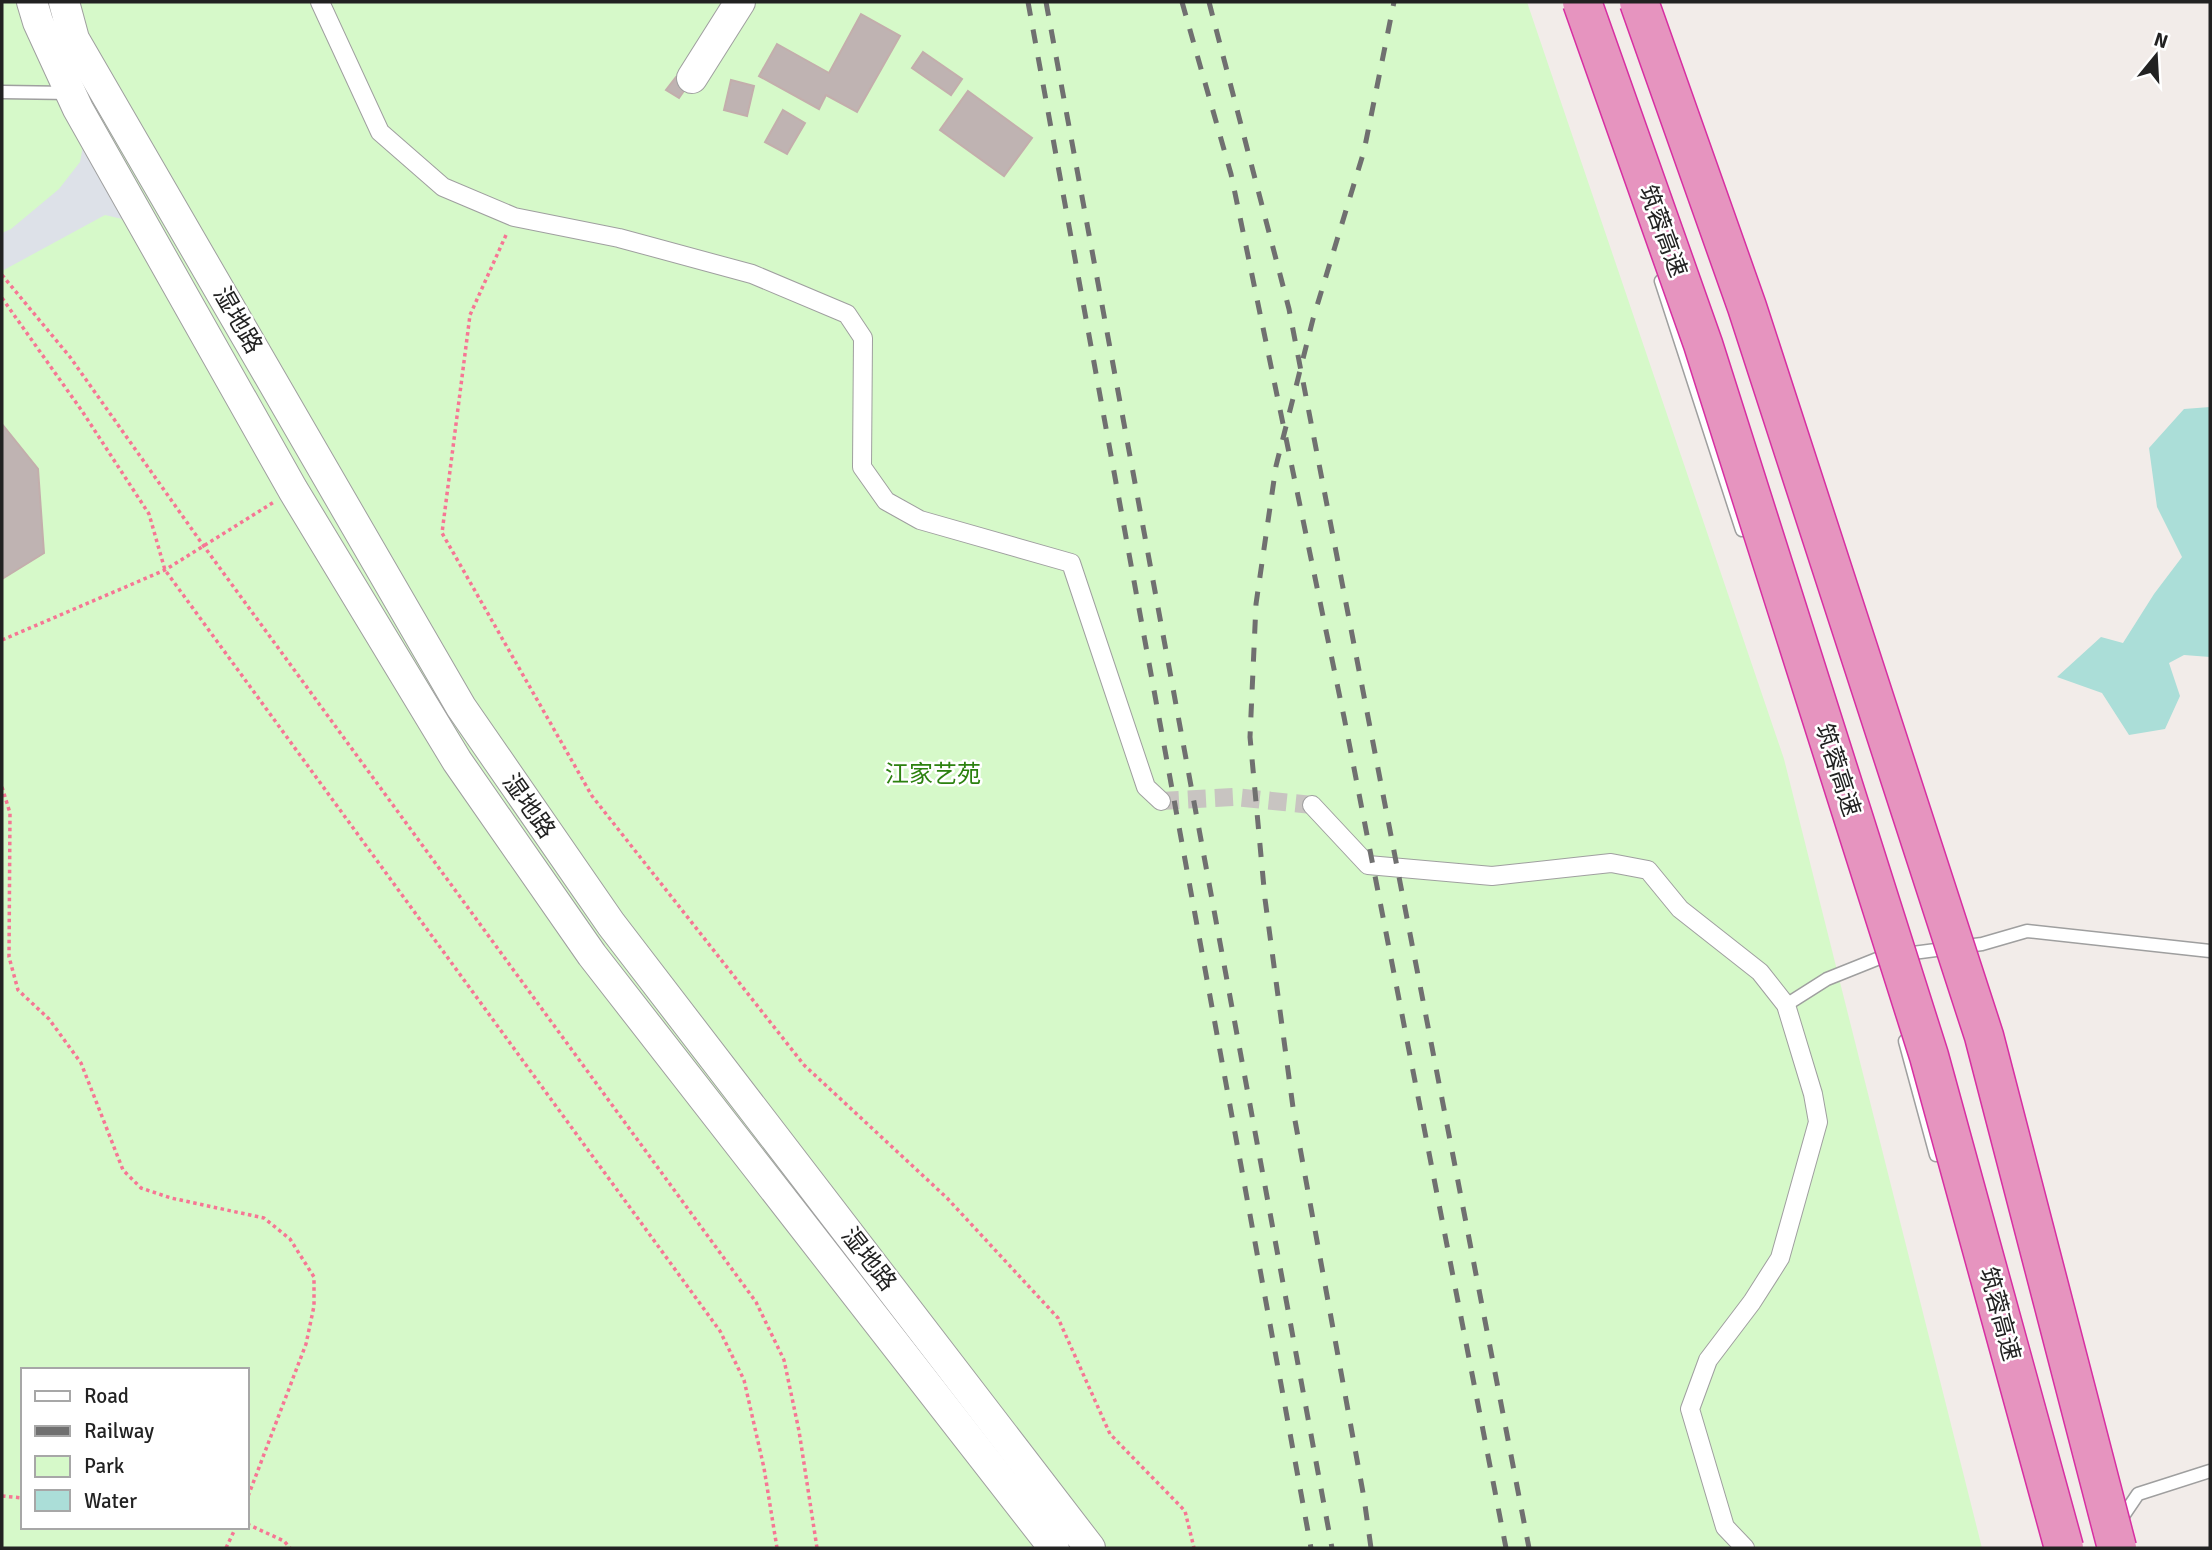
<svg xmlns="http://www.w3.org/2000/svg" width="2212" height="1550" font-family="Signika,'Noto Sans SC',sans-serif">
  <rect width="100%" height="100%" fill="#f2ece9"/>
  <path fill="#d6f9c9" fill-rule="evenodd" d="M2 2H1527L1784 759 1982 1548H2ZM23 1370H247V1527H23Z"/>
  <polygon fill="#dde1e8" points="85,135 135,222 105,215 2,271 2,233 11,229 59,189 80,162"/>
  <polygon fill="#abded8" points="2210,407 2210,657 2184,655 2169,663 2180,696 2165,729 2129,735 2102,693 2057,677 2101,637 2123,643 2154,594 2182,557 2157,507 2149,448 2184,409"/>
  <g fill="#bfb3b2" stroke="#c3aeac" stroke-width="2">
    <polygon points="861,14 900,36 857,112 826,95 819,109 759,76 777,44 829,73"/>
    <polygon points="923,52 962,79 951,95 912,68"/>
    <polygon points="676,77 688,85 679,98 666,90"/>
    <polygon points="731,80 754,86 747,116 724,110"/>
    <polygon points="968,91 1032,138 1004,176 940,130"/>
    <polygon points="783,110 805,123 787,154 765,142"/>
    <polygon points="2,424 38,469 44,553 2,579"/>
  </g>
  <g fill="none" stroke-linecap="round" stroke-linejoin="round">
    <polyline stroke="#c8c4c1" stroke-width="18" stroke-dasharray="18 9" stroke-linecap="butt" points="1161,801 1234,797 1312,805"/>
    <defs>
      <g id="service">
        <polyline points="2,92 71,93"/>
        <polyline points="1661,281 1742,530"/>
        <polyline points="1786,1005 1827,979 1882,957 1982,944 2027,931 2210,951"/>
        <polyline points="1905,1041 1936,1155"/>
        <polyline points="2119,1522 2138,1494 2210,1471"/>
      </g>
      <g id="pedestrian">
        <polyline points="320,2 380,132 443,187 514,217 619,238 752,274 847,314 863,338 862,467 886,501 920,520 1071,563 1146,787 1161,801"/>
        <polyline points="1312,805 1368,865 1492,876 1611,863 1648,870 1680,909 1760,972 1786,1005 1813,1094 1818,1122 1780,1258 1752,1302 1708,1360 1690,1409 1725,1527 1745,1548"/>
      </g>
      <g id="tertiary">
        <polyline points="32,2 38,22 78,109 293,490 457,761 592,955 1054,1548"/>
        <polyline points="64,2 74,39 461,707 611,924 1090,1548"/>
        <polyline points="692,78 740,2"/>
      </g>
    </defs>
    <use href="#service" stroke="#9f9f9f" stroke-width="15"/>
    <use href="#pedestrian" stroke="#9f9f9f" stroke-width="20"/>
    <use href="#tertiary" stroke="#9f9f9f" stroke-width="32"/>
    <g stroke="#f67694" stroke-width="3.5" stroke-dasharray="3.5 3.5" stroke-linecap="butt">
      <polyline points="506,235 470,315 442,533 592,796 804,1065 947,1198 1058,1318 1110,1434 1185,1511 1194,1548"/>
      <polyline points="2,275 70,357 203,545 756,1302 784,1360 799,1431 817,1548"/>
      <polyline points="2,298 82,411 149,514 165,570 720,1331 744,1380 764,1468 777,1548"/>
      <polyline points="2,640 165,570 274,502"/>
      <polyline points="2,787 10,813 9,957 18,990 49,1019 81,1063 123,1170 141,1188 171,1198 264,1218 290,1239 314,1277 314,1306 306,1344 247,1499"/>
      <polyline points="2,1496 23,1498"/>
      <polyline points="247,1524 284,1541 290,1548"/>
      <polyline points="226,1548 236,1527"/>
    </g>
    <use href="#service" stroke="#fff" stroke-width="12"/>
    <use href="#pedestrian" stroke="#fff" stroke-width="18"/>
    <use href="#tertiary" stroke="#fff" stroke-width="30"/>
    <g stroke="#707070" stroke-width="5" stroke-dasharray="14 14" stroke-linecap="butt">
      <polyline points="1028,2 1311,1548"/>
      <polyline points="1046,2 1332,1548"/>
      <polyline points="1182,2 1231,174 1344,717 1506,1548"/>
      <polyline points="1209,2 1289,309 1529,1548"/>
      <polyline points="1371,1548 1364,1498 1294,1115 1265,899 1250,737 1256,604 1276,466 1313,319 1364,151 1394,2"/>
    </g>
    <defs>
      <g id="motorway-bridge">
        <polyline points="1582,2 1703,344 1929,1056 2064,1548"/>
        <polyline points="1639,2 1747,307 1984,1036 2117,1548"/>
      </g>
    </defs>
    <use href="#motorway-bridge" stroke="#d72fa2" stroke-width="41" stroke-linecap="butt"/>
    <use href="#motorway-bridge" stroke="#e694bf" stroke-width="38"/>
  </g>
  <g text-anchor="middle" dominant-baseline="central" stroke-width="5" stroke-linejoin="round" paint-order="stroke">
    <g font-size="24" fill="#222" stroke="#fff">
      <text transform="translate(1663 231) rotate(70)">筑蓉高速</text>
      <text transform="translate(238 320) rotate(60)">湿地路</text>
      <text transform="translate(1838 770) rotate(72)">筑蓉高速</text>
      <text transform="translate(529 806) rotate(55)">湿地路</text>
      <text transform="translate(869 1259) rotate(52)">湿地路</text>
      <text transform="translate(2000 1314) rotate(75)">筑蓉高速</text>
    </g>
    <g font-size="24" fill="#2c810f" stroke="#fff">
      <text x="933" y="774">江家艺苑</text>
    </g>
  </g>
  <rect width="2212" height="1550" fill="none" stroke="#222222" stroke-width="7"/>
  <rect x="21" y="1368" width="228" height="161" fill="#ffffff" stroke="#a7a7a7" stroke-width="2"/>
  <rect x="35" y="1391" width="35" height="10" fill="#ffffff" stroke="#a7a7a7" stroke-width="2"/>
  <text x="84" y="1403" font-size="21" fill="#222222">Road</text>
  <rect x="35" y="1426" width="35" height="10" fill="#707070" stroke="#a7a7a7" stroke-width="2"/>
  <text x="84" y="1438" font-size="21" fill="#222222">Railway</text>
  <rect x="35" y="1456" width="35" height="21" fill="#d6f9c9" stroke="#a7a7a7" stroke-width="2"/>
  <text x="84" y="1473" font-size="21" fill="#222222">Park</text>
  <rect x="35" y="1490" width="35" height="21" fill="#abded8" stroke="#a7a7a7" stroke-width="2"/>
  <text x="84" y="1508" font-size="21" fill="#222222">Water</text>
  <g transform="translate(2156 56) rotate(18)" stroke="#ffffff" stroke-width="5" paint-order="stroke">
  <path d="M0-5L12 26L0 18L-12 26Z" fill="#222222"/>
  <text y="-10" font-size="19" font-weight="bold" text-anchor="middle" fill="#222222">N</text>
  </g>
</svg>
